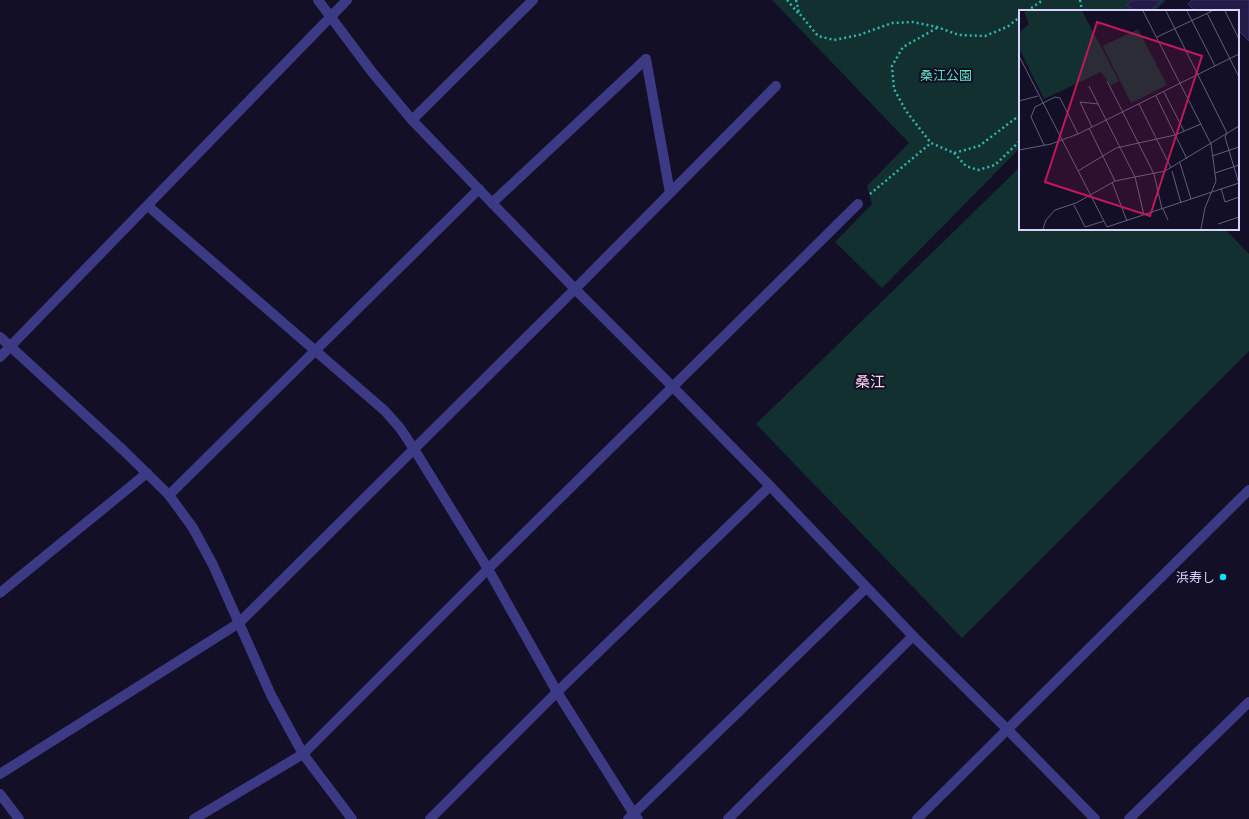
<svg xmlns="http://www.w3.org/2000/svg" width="1249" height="819" font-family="Inter,'Noto Sans JP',sans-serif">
  <rect width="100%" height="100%" fill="#130f26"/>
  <g fill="#12302f">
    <polygon points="772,0 1166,0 1155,11 1020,11 1020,148 882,288 835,242 872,204 867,186 909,143"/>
    <polygon points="1020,167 1020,229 1225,229 1249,254 1249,351 962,638 756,424"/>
  </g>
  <g fill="#241b47" stroke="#3b2d73">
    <polygon points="1132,0 1162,0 1150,11 1130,11 1132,9 1127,5"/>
    <polygon points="1192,0 1249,0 1249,41 1238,30 1238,11 1195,11 1188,4"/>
  </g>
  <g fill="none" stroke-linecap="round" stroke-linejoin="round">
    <g stroke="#2fb8b0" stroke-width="2.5" stroke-dasharray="2 3" stroke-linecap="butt">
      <polyline points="787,0 798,13"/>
      <polyline points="796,0 799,13 818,36 834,40 859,35 892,23 913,22 937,27 959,35 985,36 1007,27 1020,17"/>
      <polyline points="1080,0 1082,11"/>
      <polyline points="1027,11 1043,0"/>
      <polyline points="937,28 903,47 892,66 894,89 906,111 931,143 954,153 979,146 1020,115"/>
      <polyline points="954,153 966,166 978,170 995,165 1020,141"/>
      <polyline points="870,194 931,143"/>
    </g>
    <g stroke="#3d3a85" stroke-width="10">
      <polyline points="318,0 372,72 412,120 575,289 673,387 770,486 913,636 1007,729 1095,819"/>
      <polyline points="646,59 670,193"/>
      <polyline points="412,120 533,0"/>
      <polyline points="492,203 646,59"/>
      <polyline points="148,206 385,411 400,428 414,449 488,569 557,692 634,814 638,819"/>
      <polyline points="0,337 123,450 169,495 193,528 213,565 271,695 303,754 352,819"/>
      <polyline points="0,357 347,0"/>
      <polyline points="169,495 479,189"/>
      <polyline points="0,593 147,473"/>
      <polyline points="0,774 239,623 575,289 776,86"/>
      <polyline points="0,794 19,819"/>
      <polyline points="194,819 303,754 488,569 858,204"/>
      <polyline points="430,819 557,692 770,486"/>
      <polyline points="628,819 866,588"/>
      <polyline points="728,819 913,636"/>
      <polyline points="917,819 1249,490"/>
      <polyline points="1129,819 1249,702"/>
    </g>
  </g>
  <circle fill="#00e5ff" stroke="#130f26" stroke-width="1.5" cx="1223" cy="577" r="4"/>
  <g text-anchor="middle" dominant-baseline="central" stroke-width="4" stroke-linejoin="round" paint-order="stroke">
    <g font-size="13" fill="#5fe0c0" stroke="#130f26">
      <text x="946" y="75">桑江公園</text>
    </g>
    <g font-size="13" fill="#d9d4ff" stroke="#130f26" text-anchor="end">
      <text x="1215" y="577">浜寿し</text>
    </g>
    <g font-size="15" fill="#ffd6f0" stroke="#130f26">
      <text x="870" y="381">桑江</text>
    </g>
  </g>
  <g transform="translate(1019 10)">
    <rect width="220" height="220" fill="#130f26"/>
    <path d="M8 1H63L100 71 92 75 82 62 25 89 0 38V23L10 14 5 2ZM119 19 148 75 112 93 84 36Z" fill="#12302f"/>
    <path fill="none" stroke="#625e7d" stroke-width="1" d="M124 1 192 134 197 171 186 198 182 219M147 1 208 123 206 127 220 174M168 1 196 56M206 1 220 29M188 3 220 67M138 27 193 1M0 46 88 217 220 173M88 71 135 164 143 199M70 76 116 167 125 205M145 82 165 121M137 86 168 149M0 91 19 86M61 92 73 117M61 92 79 94M120 94 152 158M70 118 96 171M25 135 12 107 16 97 36 87 41 88 59 124M0 140 32 134 59 124 220 44M193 146 220 137M161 153 172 189M59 161 97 138 156 125 182 114M153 161 162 193M196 163 220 155M93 172 108 211M202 178 206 192 220 187M55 195 66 217 85 211M144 199 149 210M199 214 220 207M24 219 27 210 36 200 57 193 96 171 146 161 220 116"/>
    <path fill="#c2185b" fill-opacity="0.15" stroke="#c2185b" stroke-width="2" d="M78 12 183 46 131 206 26 172Z"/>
    <rect width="220" height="220" fill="none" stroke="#d9d4ff" stroke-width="2"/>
  </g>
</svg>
